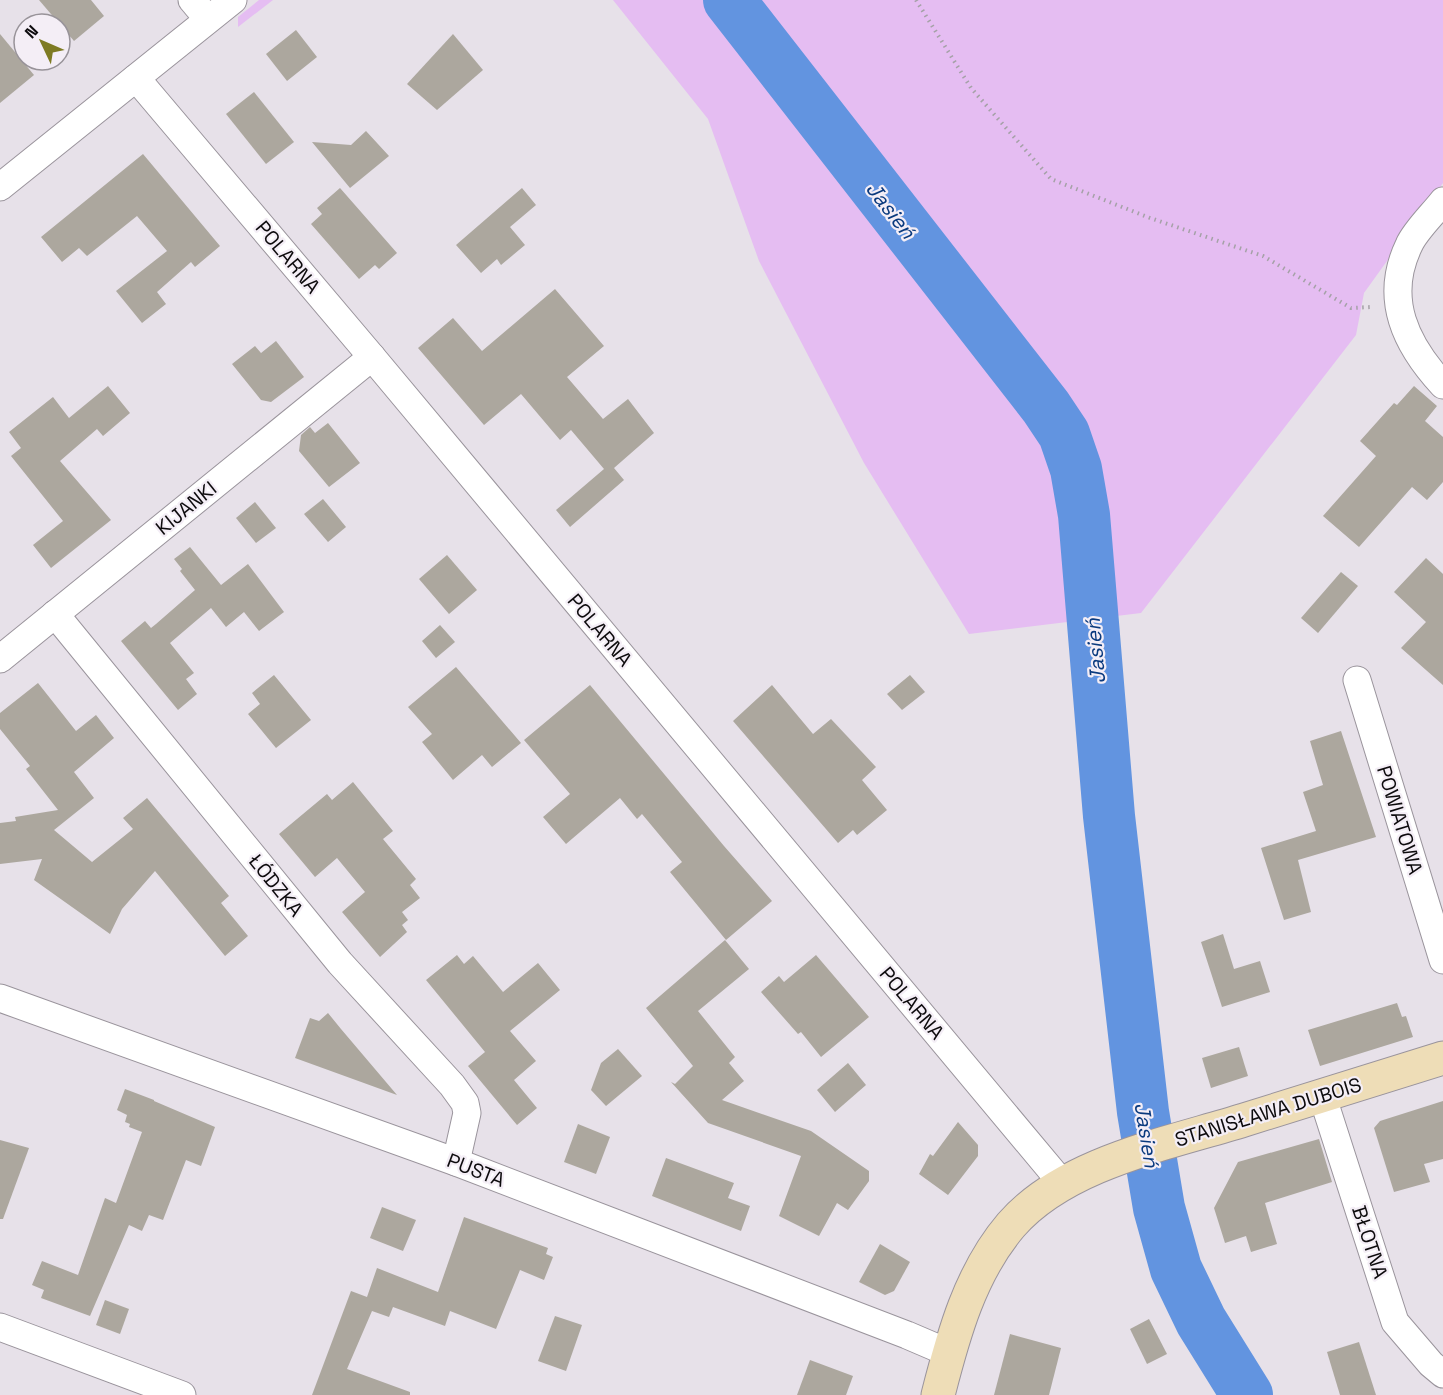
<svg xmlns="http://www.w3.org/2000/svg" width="1443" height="1395" font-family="'Space Grotesk',sans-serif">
  <rect width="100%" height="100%" fill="#e7e1e9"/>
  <g fill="#e5bdf2">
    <polygon points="259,0 273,0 238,27 238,17"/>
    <polygon points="613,0 1443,0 1443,183 1364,293 1356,335 1141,613 969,634 864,463 759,261 708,119"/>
  </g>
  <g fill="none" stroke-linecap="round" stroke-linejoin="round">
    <polyline stroke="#6294e0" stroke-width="52" points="729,0 1046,407 1064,434 1076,469 1084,515 1109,816 1143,1112 1159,1208 1176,1269 1201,1321 1247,1395"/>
  </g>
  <g fill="#aca79e">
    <polygon points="39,0 91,0 104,16 74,41"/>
    <polygon points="296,30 317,57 287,81 266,54"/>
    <polygon points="0,34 34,75 0,103"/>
    <polygon points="453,34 483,70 437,110 407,84"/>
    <polygon points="254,92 294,142 266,164 226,114"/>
    <polygon points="366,131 389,156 350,188 312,142 351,145"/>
    <polygon points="143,154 220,246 195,267 191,262 157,292 166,304 142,323 116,291 167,251 137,216 87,256 79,248 62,262 41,237"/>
    <polygon points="340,188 397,253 379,269 375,265 359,279 311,224 322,214 317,208"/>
    <polygon points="522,188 536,205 510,227 525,245 501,265 497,259 481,273 456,245"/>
    <polygon points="555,289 604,346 567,377 603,419 628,399 654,433 614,468 624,480 570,527 556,510 604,469 571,430 560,440 521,394 484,425 418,348 453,318 482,351"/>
    <polygon points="276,341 304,377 271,402 261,400 232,364 255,346 261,353"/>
    <polygon points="108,386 130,413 103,436 97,429 60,461 111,520 51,568 33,545 63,521 11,456 21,448 9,432 53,397 69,418"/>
    <polygon points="1414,386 1437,406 1425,421 1443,437 1443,482 1427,500 1412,487 1359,547 1323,516 1376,456 1360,441 1394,403 1397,405"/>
    <polygon points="328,423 360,463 329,487 299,451 301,435 310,427 315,433"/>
    <polygon points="323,499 346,527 328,542 304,514"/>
    <polygon points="255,502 276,528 256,543 236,518"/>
    <polygon points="190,547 221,585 248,564 284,612 259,631 244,612 226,627 211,608 170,643 194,673 186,679 197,694 178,710 121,641 145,621 151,628 156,624 195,590 180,571 182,569 174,559"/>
    <polygon points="447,555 477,590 449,614 419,579"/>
    <polygon points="1426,558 1443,574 1443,685 1401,648 1426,622 1394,592"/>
    <polygon points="1341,572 1358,586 1318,633 1301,618"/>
    <polygon points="440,625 455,642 436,658 422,641"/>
    <polygon points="456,667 521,743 492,767 482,755 453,780 422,742 432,734 408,707"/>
    <polygon points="274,675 311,720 276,748 248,714 260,704 252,693"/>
    <polygon points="910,675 925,692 902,710 887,694"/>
    <polygon points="38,683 76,731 96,715 114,738 74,772 94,798 54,830 92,862 133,829 123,818 147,798 229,896 221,903 248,936 225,956 155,871 122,909 110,934 34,880 42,859 0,864 0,823 16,821 15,817 58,810 26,769 30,766 0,729 0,713"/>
    <polygon points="590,685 724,846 772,901 726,940 670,872 682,862 642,814 637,819 620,798 566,844 543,817 570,794 524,740"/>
    <polygon points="772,685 813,734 831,719 876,767 862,780 887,810 857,835 853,830 838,843 733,721"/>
    <polygon points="1341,731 1376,837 1298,860 1311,912 1284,920 1261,848 1316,831 1303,792 1323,785 1310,741"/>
    <polygon points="353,782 393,831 383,839 416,879 410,885 420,898 402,912 408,920 402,925 407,932 380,957 342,912 365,892 337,858 315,877 279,834 327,794 332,800"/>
    <polygon points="1223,934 1234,969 1260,961 1270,992 1222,1007 1201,942"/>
    <polygon points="725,940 749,969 698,1011 735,1057 729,1063 744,1081 722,1100 811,1131 869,1171 869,1181 848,1210 837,1203 819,1236 779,1216 801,1156 708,1123 671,1082 675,1084 693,1066 646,1008"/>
    <polygon points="457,955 464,964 473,956 503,992 538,963 560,990 510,1031 536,1061 514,1080 537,1108 517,1125 468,1066 485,1052 426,980"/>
    <polygon points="816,955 869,1017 821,1057 801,1032 798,1034 761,992 779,976 784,982"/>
    <polygon points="1397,1003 1402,1017 1406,1016 1413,1037 1320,1066 1308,1030"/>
    <polygon points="328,1013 341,1029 397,1095 295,1058 310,1018 319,1021"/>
    <polygon points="1239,1047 1248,1076 1211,1088 1202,1058"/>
    <polygon points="618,1049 642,1076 606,1106 591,1090 601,1063"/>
    <polygon points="848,1063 866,1085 835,1112 817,1090"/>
    <polygon points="125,1089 154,1100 154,1101 215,1127 201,1166 186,1160 163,1220 149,1215 142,1231 129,1225 90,1316 41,1298 44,1290 32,1285 42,1261 78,1275 105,1198 116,1203 142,1132 129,1127 130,1124 125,1122 127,1115 117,1110"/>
    <polygon points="1443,1101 1443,1159 1424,1164 1430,1182 1394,1192 1374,1128 1380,1121"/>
    <polygon points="958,1122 978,1145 978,1156 948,1195 919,1174 930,1154 933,1156"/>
    <polygon points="578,1124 610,1137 596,1174 564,1162"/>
    <polygon points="1319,1139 1332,1182 1265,1203 1277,1244 1251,1252 1246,1236 1225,1243 1214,1208 1238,1162"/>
    <polygon points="0,1140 29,1148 3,1219 0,1219"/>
    <polygon points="666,1158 734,1183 728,1198 750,1206 741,1231 652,1196"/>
    <polygon points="382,1207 416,1220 403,1251 370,1238"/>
    <polygon points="464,1217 548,1248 546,1254 553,1257 544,1280 520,1270 496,1329 450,1311 445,1326 393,1307 389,1317 372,1311 347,1369 410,1392 410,1395 312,1395 351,1291 367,1297 377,1268 438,1292"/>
    <polygon points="880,1244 910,1262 894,1291 885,1295 859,1282"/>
    <polygon points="105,1300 129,1309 120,1334 96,1325"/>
    <polygon points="555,1316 582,1325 566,1371 538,1361"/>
    <polygon points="1149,1319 1167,1354 1147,1364 1130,1329"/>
    <polygon points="1010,1334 1061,1348 1049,1395 994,1395"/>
    <polygon points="1359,1342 1376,1395 1340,1395 1327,1352"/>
    <polygon points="810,1360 853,1376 846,1395 797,1395"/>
  </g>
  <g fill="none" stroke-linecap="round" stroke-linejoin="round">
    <defs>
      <g id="street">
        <polyline points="192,0 208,19"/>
        <polyline points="136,78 372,357 1062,1183"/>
        <polyline points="0,187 233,0"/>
        <path d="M1443 201C1433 214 1415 231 1409 245 1383 299 1406 345 1443 385"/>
        <polyline points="55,614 340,963 452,1085 465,1103 467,1113 456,1162"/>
        <polyline points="0,659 372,357"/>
        <polyline points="1357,680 1443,960"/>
        <polyline points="0,998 456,1162 907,1335 949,1353"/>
        <polyline points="1322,1095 1395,1322 1431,1364 1443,1374"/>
        <polyline points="0,1327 182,1395"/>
      </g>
      <path id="secondary" d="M938 1395C953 1336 970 1273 1011 1225 1065 1163 1167 1144 1244 1120 1310 1100 1376 1079 1443 1058"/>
    </defs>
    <use href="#street" stroke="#9a949c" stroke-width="29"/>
    <use href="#secondary" stroke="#9a949c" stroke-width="35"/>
    <polyline stroke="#a5a1a7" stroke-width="4" stroke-dasharray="1.5 4.5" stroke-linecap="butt" points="916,0 971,88 1051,179 1150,218 1263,256 1351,308 1371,307"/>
    <use href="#street" stroke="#fff" stroke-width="27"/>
    <use href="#secondary" stroke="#eeddb7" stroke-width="33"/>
  </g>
  <g text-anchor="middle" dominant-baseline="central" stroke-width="4.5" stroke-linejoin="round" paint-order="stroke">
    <g font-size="20" fill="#0d0b0d" stroke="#f4eef6">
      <text transform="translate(288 257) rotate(50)">POLARNA</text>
      <text transform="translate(186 508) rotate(-39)">KIJANKI</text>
      <text transform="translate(600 630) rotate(50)">POLARNA</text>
      <text transform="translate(1400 820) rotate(73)">POWIATOWA</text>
      <text transform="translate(276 885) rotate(51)">ŁÓDZKA</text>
      <text transform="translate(912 1003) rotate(50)">POLARNA</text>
      <text transform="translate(1268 1112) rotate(-17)">STANISŁAWA DUBOIS</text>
      <text transform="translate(476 1170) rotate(21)">PUSTA</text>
      <text transform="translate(1370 1242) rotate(72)">BŁOTNA</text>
    </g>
    <g font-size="21" font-style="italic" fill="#0a3a7e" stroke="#f4eef6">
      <text transform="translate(891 210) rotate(52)">Jasień</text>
      <text transform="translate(1095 651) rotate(-95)">Jasień</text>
      <text transform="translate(1147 1135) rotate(81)">Jasień</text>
    </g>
  </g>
  <g transform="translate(42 42) rotate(314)"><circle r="28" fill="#f4eef6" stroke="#989399" stroke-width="1.5"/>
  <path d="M0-4.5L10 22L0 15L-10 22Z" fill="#7e7b23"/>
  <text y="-9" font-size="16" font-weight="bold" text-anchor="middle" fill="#0d0b0d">N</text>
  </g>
</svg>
